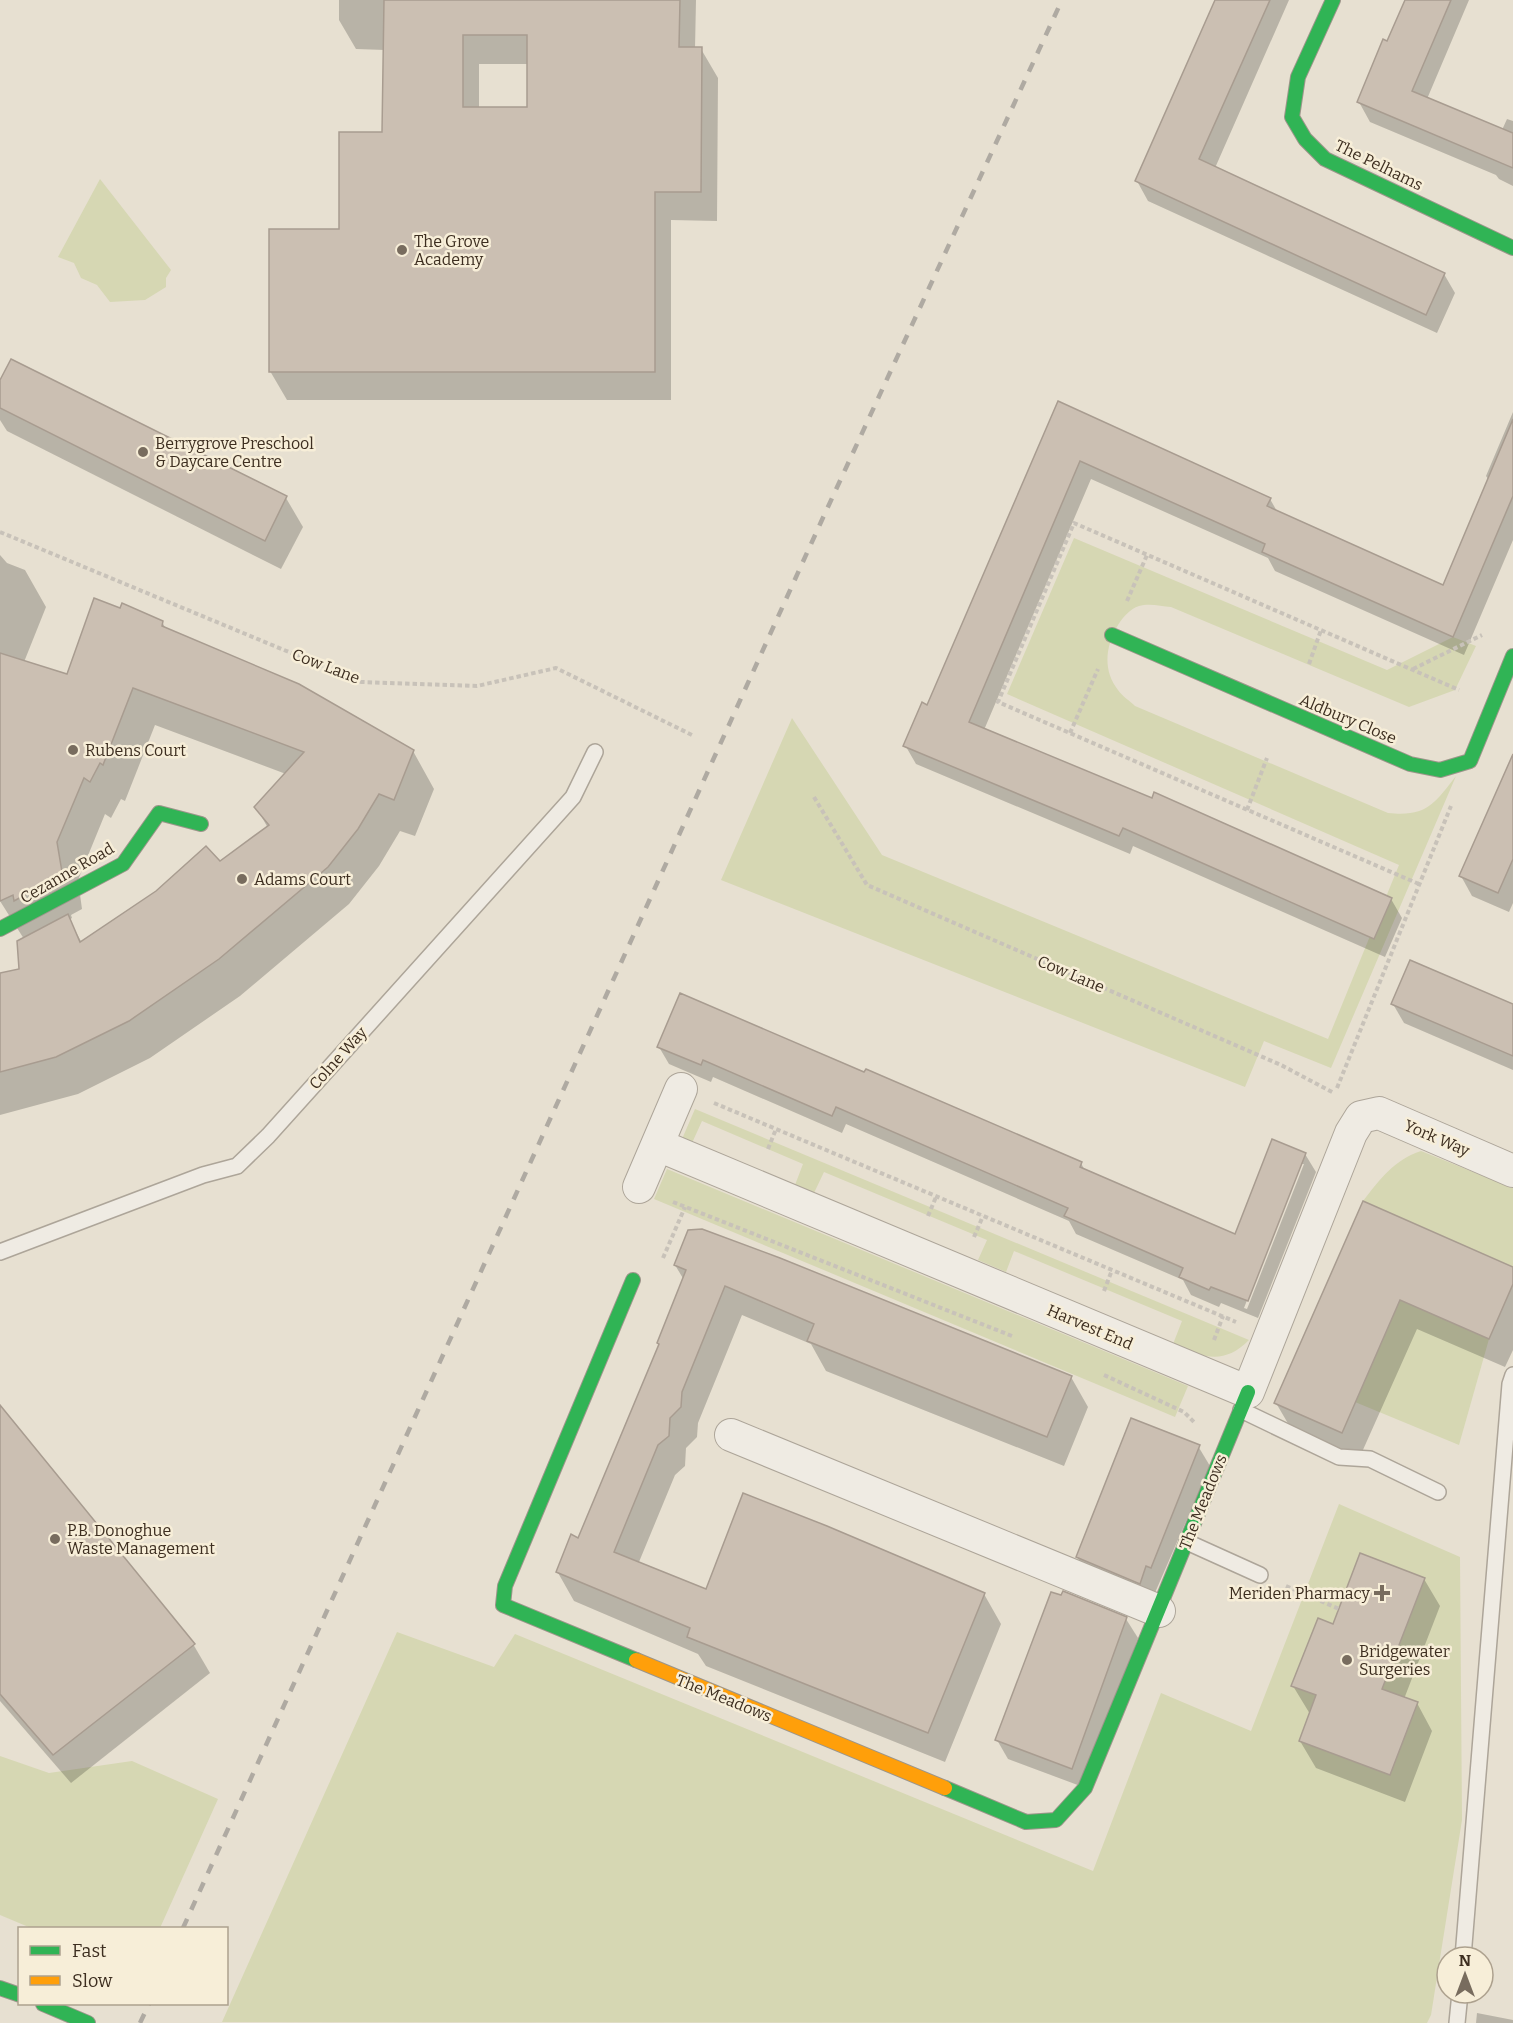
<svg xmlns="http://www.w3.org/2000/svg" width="1513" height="2023" font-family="Bitter,serif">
  <rect width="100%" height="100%" fill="#e7e0d1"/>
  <g fill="#d6d7b3">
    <polygon points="100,179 171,270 166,278 166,287 145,300 110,302 97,285 81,278 74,263 58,257"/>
    <path d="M1074 538 1387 670 1453 637 1476 646 1455 690 1409 707 1171 607C1161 606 1149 603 1139 606 1130 609 1123 617 1118 625 1106 645 1102 670 1118 690 1122 696 1130 701 1135 706L1388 813C1427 817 1434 804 1456 776L1331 1068 1264 1041 1245 1087 721 880 792 718 882 855 1328 1039 1399 865 1007 694Z"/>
    <path d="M695 1109 1249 1340C1223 1366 1203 1357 1173 1344L1182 1321 1014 1251 1006 1272 978 1260 987 1240 824 1172 814 1193 795 1185 803 1164 702 1121 692 1143 682 1139Z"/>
    <path d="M1421 1151 1513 1188V1267L1363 1201C1380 1179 1394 1160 1421 1151Z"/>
    <polygon points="667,1169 1188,1386 1175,1417 654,1199"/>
    <polygon points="1400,1300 1489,1339 1459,1445 1355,1402"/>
    <polygon points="1339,1504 1460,1557 1462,1820 1431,2015 1427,2023 222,2022 397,1632 494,1667 515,1634 1093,1871 1161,1693 1251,1731"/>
    <polygon points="0,1756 49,1773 132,1761 218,1799 160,1928 31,1928 0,1915"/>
  </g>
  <g fill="#0003" fill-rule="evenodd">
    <path d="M339 0H696L695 49H701L718 78 717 221 671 220V400H287L270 371 341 231 384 134 385 50 356 49 339 20ZM479 64H529V108H479Z"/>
    <polygon points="1217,0 1289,0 1215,168 1444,274 1455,293 1437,333 1148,201 1137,181"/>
    <polygon points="1406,0 1469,0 1427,99 1502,130 1507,119 1513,121 1513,186 1499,179 1496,175 1370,122 1359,102 1388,43"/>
    <polygon points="0,383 286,498 303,527 281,569 7,431 0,420"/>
    <polygon points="1058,403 1270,499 1278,513 1444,587 1489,480 1486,476 1513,412 1513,540 1464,655 1275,571 1268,558 1091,479 984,730 1391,899 1402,918 1385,957 1133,846 1130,854 916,764 905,745 928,707"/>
    <path d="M0 555 7 563 25 570 46 607 24 662 67 676 162 622 166 629 413 751 434 789 415 836 400 831 379 866 349 904 240 996 150 1058 78 1094 0 1115V975L21 970 24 939 0 901ZM155 725 286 774 256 807 268 828 220 863 82 943 69 920 72 918 71 915 82 909 78 880 105 814 111 818 121 799 125 801Z"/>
    <polygon points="1513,758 1513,903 1509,912 1472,896 1461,876"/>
    <polygon points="1393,1004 1513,1006 1513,1070 1404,1023"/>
    <path d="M659 1047 1081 1163 1085 1171 1236 1236 1305 1154 1316 1172 1258 1318 1221 1303 1219 1307 1191 1295 1183 1280 1076 1234 1069 1221 846 1124 842 1133 713 1077 711 1082 669 1064ZM1300 1164H1304L1247 1309 1244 1308Z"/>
    <polygon points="1363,1203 1513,1269 1513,1350 1505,1367 1417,1329 1358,1461 1293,1432 1276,1403"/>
    <polygon points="675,1265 1071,1377 1088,1407 1064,1466 826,1371 811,1344 742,1315 698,1423 697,1437 686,1448 685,1466 675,1475 639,1562 707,1591 984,1594 1001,1624 945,1762 706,1666 698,1654 574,1601 557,1571 579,1540 660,1345 684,1280"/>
    <polygon points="0,1437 193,1644 210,1673 71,1783 0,1701"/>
    <polygon points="1198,1446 1210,1466 1151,1602 1089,1577 1077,1557"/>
    <polygon points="1424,1579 1440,1606 1404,1699 1417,1703 1432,1731 1405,1802 1316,1768 1300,1741 1310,1714 1293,1686 1334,1626"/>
    <polygon points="1126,1619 1138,1638 1083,1787 1008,1759 997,1740"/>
    <polygon points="1477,2013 1513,2020 1513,2023 1476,2023"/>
  </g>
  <g fill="#cbbfb2" stroke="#a89c90" stroke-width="1.5" fill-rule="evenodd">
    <path d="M384 0H680L679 47H702L701 192H655V372H269V229H339V132H382ZM463 35H527V107H463Z"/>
    <polygon points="1215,0 1270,0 1199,159 1445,273 1426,315 1135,181"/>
    <polygon points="1405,0 1451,0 1412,91 1513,133 1513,168 1357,102 1383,39 1387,41"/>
    <polygon points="11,359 287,496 265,541 0,408 0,380"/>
    <polygon points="1058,401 1271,498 1267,506 1443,585 1513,419 1513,496 1453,637 1262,552 1265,544 1080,461 969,722 1152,798 1154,792 1392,898 1374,939 1123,828 1119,836 903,746 922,702 927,705"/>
    <polygon points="94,598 120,608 122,603 163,621 162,626 299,684 414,750 394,800 379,794 358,829 328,867 219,959 129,1021 56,1057 0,1072 0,973 19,969 17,941 68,914 80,942 156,891 206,846 220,861 269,825 254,807 304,752 133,688 103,765 100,763 90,782 84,778 57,842 62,872 51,877 52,880 14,901 13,895 0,901 0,653 67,674"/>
    <polygon points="1513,754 1513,859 1498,893 1459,876"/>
    <polygon points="1410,960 1513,1004 1513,1056 1391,1004"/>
    <polygon points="680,993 864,1072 866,1069 1082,1162 1080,1167 1235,1234 1272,1139 1306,1153 1248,1301 1211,1287 1209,1290 1179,1277 1183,1268 1064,1216 1068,1208 836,1107 832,1116 703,1060 701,1065 657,1047"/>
    <polygon points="1363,1201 1513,1267 1513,1284 1489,1339 1400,1300 1342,1433 1274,1403"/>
    <polygon points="702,1229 780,1258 1072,1376 1047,1437 807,1341 814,1324 725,1286 682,1392 681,1407 670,1418 669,1436 658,1445 614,1552 706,1589 743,1493 827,1526 985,1593 928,1733 687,1637 690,1628 556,1572 571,1534 578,1538 659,1344 657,1343 686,1270 674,1265 688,1230"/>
    <polygon points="0,1405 195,1644 53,1755 0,1694"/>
    <polygon points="1131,1418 1200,1445 1151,1568 1146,1566 1140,1584 1076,1557"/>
    <polygon points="1360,1553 1425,1578 1382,1689 1418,1702 1390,1775 1299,1741 1316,1695 1291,1686 1318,1618 1333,1624"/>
    <polygon points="1063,1591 1127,1617 1072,1769 995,1740 1051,1592 1061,1595"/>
  </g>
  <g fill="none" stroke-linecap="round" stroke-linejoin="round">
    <defs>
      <g id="lane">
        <polyline points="0,1252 203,1175 237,1166 268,1136 573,797 595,752"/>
        <polyline points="1241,1410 1339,1457 1370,1459 1438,1492"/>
        <polyline points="1187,1542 1260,1575"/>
        <polyline points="1463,1957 1510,1384 1513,1375"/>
        <polyline points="1457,2023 1460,1993"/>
      </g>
      <g id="street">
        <polyline points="658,1145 1248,1392 1351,1133 1361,1117 1379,1113 1513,1171"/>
        <polyline points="639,1187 681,1089"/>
        <polyline points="731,1435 1159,1611"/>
      </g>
      <g id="fast">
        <polyline points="1333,0 1298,77 1292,117 1305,139 1325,159 1513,248"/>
        <polyline points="1112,635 1410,764 1440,770 1470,761 1513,656"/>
        <polyline points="0,929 123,864 159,813 201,824"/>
        <polyline points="633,1280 505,1586 503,1605 636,1660"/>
        <polyline points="945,1788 1026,1822 1056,1820 1085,1788 1248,1392"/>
        <polyline points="0,1988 20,1995"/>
        <polyline points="43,2004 88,2023"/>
      </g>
      <polyline id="slow" points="636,1660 945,1788"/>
    </defs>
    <use href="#lane" stroke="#ada599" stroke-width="18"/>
    <use href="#street" stroke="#ada599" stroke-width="34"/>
    <use href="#fast" stroke="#9c958a" stroke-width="16"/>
    <use href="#slow" stroke="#9c958a" stroke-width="16"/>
    <g stroke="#c8c2b9" stroke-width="4" stroke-dasharray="4.5 3" stroke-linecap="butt">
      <polyline points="0,532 361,682 477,686 556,668 694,736"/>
      <polyline points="1127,601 1147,555"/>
      <polyline points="1309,664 1321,630"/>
      <polyline points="1413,669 1482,635"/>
      <polyline points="1070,733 1098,669"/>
      <polyline points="814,797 867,885 1281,1065 1334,1093"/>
      <polyline points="1247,810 1267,758"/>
      <polyline points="1419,884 998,702 1074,523 1459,690"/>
      <polyline points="1337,1088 1451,806"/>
      <polyline points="714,1103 1236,1322"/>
      <polyline points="768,1149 776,1129"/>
      <polyline points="673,1202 1012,1336"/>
      <polyline points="928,1216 936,1197"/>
      <polyline points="974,1237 983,1216"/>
      <polyline points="663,1258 685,1207"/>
      <polyline points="1104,1291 1112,1270"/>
      <polyline points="1214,1340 1223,1316"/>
      <polyline points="1104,1375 1184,1412 1195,1423"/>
      <polyline points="1286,1586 1339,1609"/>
    </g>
    <use href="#lane" stroke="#efebe3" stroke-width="15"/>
    <use href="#street" stroke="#efebe3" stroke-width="32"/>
    <use href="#fast" stroke="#30b455" stroke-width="14"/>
    <use href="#slow" stroke="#ff9f0a" stroke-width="14"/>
    <g stroke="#afaaa2" stroke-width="4.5" stroke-dasharray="10 10" stroke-linecap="butt">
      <polyline points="183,1928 821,522 1062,0"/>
      <polyline points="140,2023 149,2004"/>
    </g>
  </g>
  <g fill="#786c5e" stroke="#f7eed8" stroke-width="2">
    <circle cx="402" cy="250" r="6"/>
    <circle cx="143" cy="452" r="6"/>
    <circle cx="73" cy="750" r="6"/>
    <circle cx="242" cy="879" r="6"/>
    <circle cx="55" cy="1539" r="6"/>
    <path d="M1379 1584h6v6h6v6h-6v6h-6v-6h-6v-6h6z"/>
    <circle cx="1347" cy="1660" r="6"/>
  </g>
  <g text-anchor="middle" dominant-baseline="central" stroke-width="5" stroke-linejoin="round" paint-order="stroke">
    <g font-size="16" fill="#3d2e20" stroke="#f7eed8">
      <text transform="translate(1379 165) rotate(26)">The Pelhams</text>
      <text transform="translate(326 666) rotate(21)">Cow Lane</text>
      <text transform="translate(1348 719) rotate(23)">Aldbury Close</text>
      <text transform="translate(67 873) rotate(-30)">Cezanne Road</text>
      <text transform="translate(1071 974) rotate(23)">Cow Lane</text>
      <text transform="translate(338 1058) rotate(-48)">Colne Way</text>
      <text transform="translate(1437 1138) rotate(23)">York Way</text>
      <text transform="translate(1090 1327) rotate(23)">Harvest End</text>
      <text transform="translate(1203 1502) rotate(-68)">The Meadows</text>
      <text transform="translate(724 1698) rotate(22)">The Meadows</text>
    </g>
    <g font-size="16" fill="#3d2e20" stroke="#f7eed8" text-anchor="start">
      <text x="414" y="241">The Grove<tspan x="414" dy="18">Academy</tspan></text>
      <text x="155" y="443">Berrygrove Preschool<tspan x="155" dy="18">&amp; Daycare Centre</tspan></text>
      <text x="85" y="750">Rubens Court</text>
      <text x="254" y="879">Adams Court</text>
      <text x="67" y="1530">P.B. Donoghue<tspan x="67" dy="18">Waste Management</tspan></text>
      <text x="1370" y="1593" text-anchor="end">Meriden Pharmacy</text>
      <text x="1359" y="1651">Bridgewater<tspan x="1359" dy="18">Surgeries</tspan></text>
    </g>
  </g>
  <rect x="18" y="1927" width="210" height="78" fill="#f7eed8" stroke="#ada18e" stroke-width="1.5"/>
  <rect x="30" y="1946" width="30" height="9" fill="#30b455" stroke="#ada18e" stroke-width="1.5"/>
  <text x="72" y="1957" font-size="18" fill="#3d2e20">Fast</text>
  <rect x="30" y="1976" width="30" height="9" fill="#ff9f0a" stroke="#ada18e" stroke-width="1.5"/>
  <text x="72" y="1987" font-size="18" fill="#3d2e20">Slow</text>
  <g transform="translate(1465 1975)"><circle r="28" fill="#f7eed8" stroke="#ada18e" stroke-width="1.5"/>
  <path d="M0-4.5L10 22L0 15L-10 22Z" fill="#786c5e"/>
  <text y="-9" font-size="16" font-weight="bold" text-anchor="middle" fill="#3d2e20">N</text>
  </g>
</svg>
